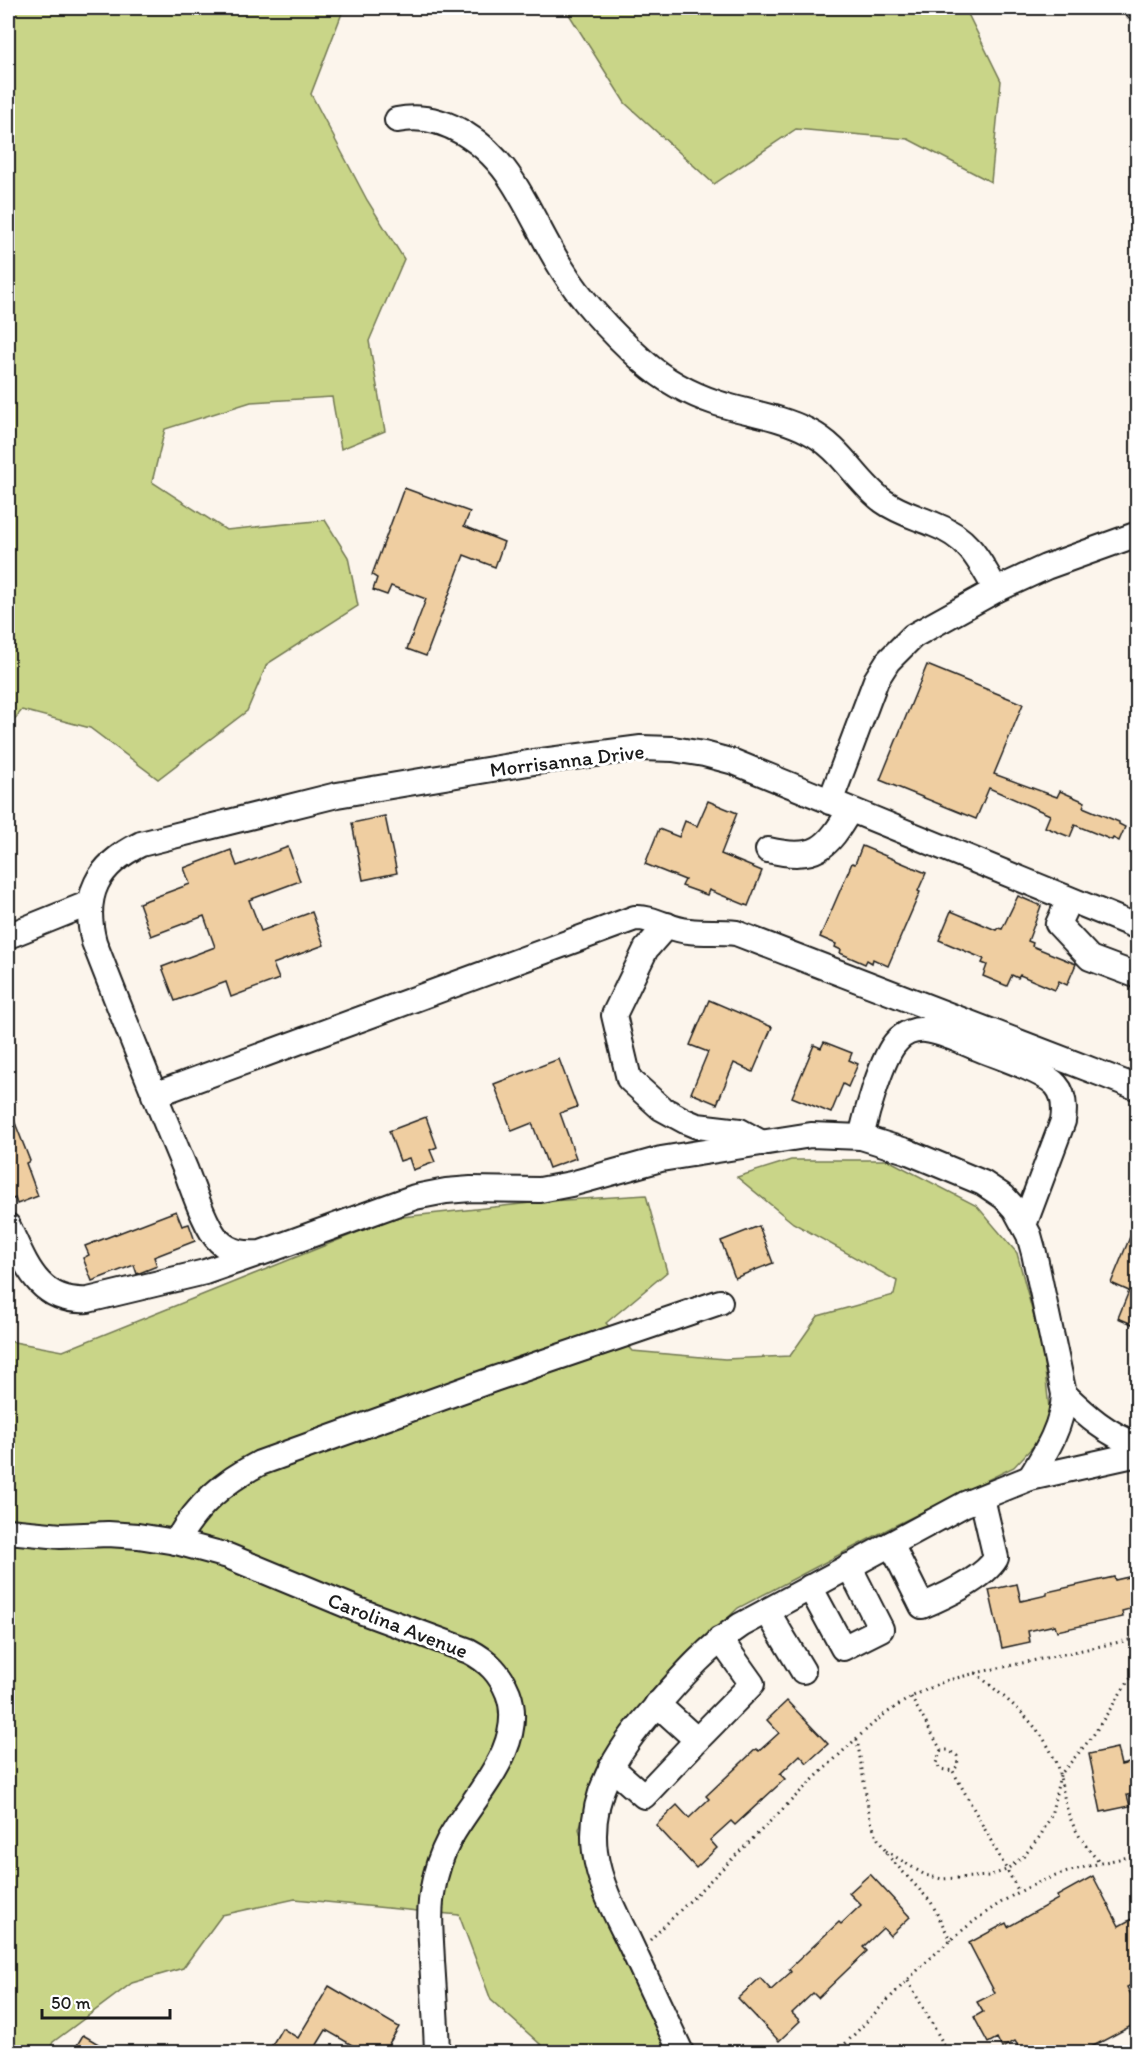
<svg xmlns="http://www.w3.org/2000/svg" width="1145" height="2060" font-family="Itim,sans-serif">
  <rect width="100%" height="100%" fill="#fcf5ec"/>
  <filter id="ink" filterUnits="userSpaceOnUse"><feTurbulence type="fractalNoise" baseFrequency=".0167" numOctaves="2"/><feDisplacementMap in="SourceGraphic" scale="12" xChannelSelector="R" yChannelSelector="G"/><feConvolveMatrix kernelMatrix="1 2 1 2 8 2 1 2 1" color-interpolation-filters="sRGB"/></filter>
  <g filter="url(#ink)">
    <g fill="#c9d588" stroke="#727852" stroke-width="1.5">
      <polygon points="8,8 344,8 311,94 367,200 404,259 369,341 385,431 341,449 332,397 251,402 165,429 152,482 226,530 325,520 348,557 358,606 267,664 247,711 158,779 90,728 22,710 8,727"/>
      <polygon points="565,8 965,8 1001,81 991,182 908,139 796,129 714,184 625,103"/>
      <polygon points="791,1160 888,1160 977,1206 1017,1253 1043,1352 1051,1427 1014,1467 892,1527 738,1608 655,1689 606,1752 579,1829 606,1923 667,2052 549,2052 491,2000 459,1915 295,1899 222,1915 183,1968 132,1983 53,2042 48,2052 8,2052 8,1341 63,1351 393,1218 549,1201 646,1195 667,1272 606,1323 632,1351 725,1359 790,1356 818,1316 894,1295 897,1281 793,1223 737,1177"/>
    </g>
    <g fill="#efcea1" stroke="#1c1c1c" stroke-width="1.5">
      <polygon points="404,488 470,512 464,526 504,542 495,567 464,555 426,656 407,649 426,599 391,586 387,595 373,590 377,578 372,575"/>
      <polygon points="927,665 1023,704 994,774 1057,797 1060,791 1085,802 1083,807 1119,822 1119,824 1125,827 1119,841 1113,838 1112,840 1075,825 1070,837 1045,827 1050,815 989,788 976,819 880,780"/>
      <polygon points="708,801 737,813 721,854 762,871 748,906 709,890 707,895 682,886 685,880 645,864 659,829 679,837 685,821 697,826"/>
      <polygon points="385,816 397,873 363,880 352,823"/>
      <polygon points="862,846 926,873 918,891 920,892 888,966 873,959 872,963 867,960 865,964 840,953 841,950 835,947 836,944 820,937 852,863 855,864"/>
      <polygon points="288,847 300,881 249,900 261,931 312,912 324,945 273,964 279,979 231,997 226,982 175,1001 162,967 215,947 204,916 151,936 139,903 190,884 184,868 231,850 237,866"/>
      <polygon points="1018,896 1041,906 1028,941 1033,943 1032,946 1076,964 1067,985 1059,981 1055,990 1020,975 1018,978 1012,975 1007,986 983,976 987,965 982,963 984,959 939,940 951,911 996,930 998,928 1002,929"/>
      <polygon points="709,1000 772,1027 753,1072 734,1063 717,1104 691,1093 708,1052 690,1045"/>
      <polygon points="824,1042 852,1053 849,1060 858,1064 848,1087 843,1084 831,1113 792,1097 814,1045 821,1048"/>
      <polygon points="559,1059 577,1107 560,1113 576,1158 549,1168 532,1123 512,1131 494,1084"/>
      <polygon points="8,1105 30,1161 26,1163 38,1196 17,1204 15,1198 11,1200 8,1191"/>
      <polygon points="426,1117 437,1147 430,1150 435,1162 413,1170 409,1158 400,1161 389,1131"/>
      <polygon points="176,1211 182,1226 189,1224 195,1241 154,1257 157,1266 137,1274 134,1265 92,1281 83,1258 89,1255 85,1246"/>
      <polygon points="1137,1220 1137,1326 1118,1318 1129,1291 1111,1283"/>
      <polygon points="759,1226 773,1263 735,1278 721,1241"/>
      <polygon points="1137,1575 1137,1607 1122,1611 1123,1617 1057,1631 1055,1625 1028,1631 1030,1642 1002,1648 989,1590 1017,1584 1021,1601 1047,1595 1047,1592 1114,1577 1115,1580"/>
      <polygon points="787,1701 828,1744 807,1763 800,1755 780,1774 785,1779 735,1825 731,1821 710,1840 717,1848 696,1868 656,1825 677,1805 689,1818 709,1799 706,1796 756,1749 759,1751 779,1733 767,1720"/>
      <polygon points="1117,1748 1121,1765 1137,1761 1137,1793 1127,1795 1130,1806 1101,1812 1089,1754"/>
      <polygon points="870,1874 910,1917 890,1936 883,1928 863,1947 867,1951 818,1998 813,1993 792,2013 800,2021 779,2041 738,1998 760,1978 771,1990 791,1972 789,1969 839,1922 841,1924 861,1905 849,1893"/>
      <polygon points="1093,1876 1119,1926 1137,1916 1137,1979 1130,1983 1131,1985 1127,1987 1137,2006 1137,2023 1082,2052 1022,2052 1015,2041 1002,2048 997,2038 988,2043 974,2017 983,2012 977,2002 995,1993 969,1943 1006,1923 1008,1927 1058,1899 1057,1896"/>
      <polygon points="329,1986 399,2027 384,2052 364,2052 326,2030 315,2048 323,2052 268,2052 282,2028 298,2038"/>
      <polygon points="83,2035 112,2052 73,2052"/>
    </g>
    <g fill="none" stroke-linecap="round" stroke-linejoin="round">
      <defs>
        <g id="minor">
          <polyline points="1137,8 1138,9"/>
          <path d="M397 120C444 110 489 144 513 182 531 210 544 241 562 269 583 303 613 334 643 361 663 379 690 394 717 403 747 413 779 416 808 431 842 448 855 480 883 501 898 512 916 517 933 524 968 537 979 559 996 590"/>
          <polyline points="830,802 876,680 888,661 913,636 996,590 1046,567 1138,534"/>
          <path d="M768 850C816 861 827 849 850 810"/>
          <polyline points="1069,900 1058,924 1090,958 1138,976"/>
          <polyline points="667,925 646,949 614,1015 629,1079 661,1108 685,1121 697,1126 740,1131 762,1143"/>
          <polyline points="8,936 90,903"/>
          <path d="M975 1047C995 1056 1043 1070 1056 1085 1065 1095 1065 1108 1063 1121L1024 1225"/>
          <path d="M154 1095 635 918C654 917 670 930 689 931 705 933 720 931 736 933L1138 1088"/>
          <path d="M861 1137C866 1115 882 1056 897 1041 904 1033 915 1029 926 1030 943 1032 960 1041 975 1047L980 1034"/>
          <path d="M8 1226C26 1264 38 1303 88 1300L205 1272 254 1255"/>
          <path d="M1064 1394C1086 1415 1108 1435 1138 1445"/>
          <path d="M1030 1478C1046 1452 1063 1425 1064 1394L1034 1253 1029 1235 1015 1209 1004 1197 983 1183 906 1151 861 1137 811 1135 661 1159 571 1184 540 1190 471 1189 446 1191 415 1197 261 1253C245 1254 231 1253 219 1241 206 1229 193 1189 186 1171 154 1095 124 1019 94 942 82 895 97 865 141 844L337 795 534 762 641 748 673 749 704 754 734 762 1138 927"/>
          <path d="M8 1531 61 1536 108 1534 138 1536 176 1542 228 1556 363 1612 469 1651C488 1661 500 1673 508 1693 528 1746 471 1798 449 1840 441 1855 436 1871 433 1888 428 1912 431 1937 432 1961 434 1992 436 2022 437 2052"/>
          <path d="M176 1542C197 1505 223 1482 260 1463L494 1379 720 1302"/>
          <path d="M891 1544 922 1606C943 1597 984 1579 996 1558L982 1498"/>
          <polyline points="810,1587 843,1648 881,1629 849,1566"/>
          <polyline points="767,1611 803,1671"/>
          <polyline points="697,1740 752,1684 720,1639"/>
          <polyline points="611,1767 644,1796 697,1740 657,1704"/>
          <path d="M681 2052C663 2014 645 1976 627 1937 614 1911 599 1882 595 1852 588 1796 617 1750 653 1710 681 1678 705 1649 741 1625L965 1504 1030 1478 1138 1454"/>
        </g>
      </defs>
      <use href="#minor" stroke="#1c1c1c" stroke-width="28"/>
      <g stroke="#1c1c1c" stroke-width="3" stroke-dasharray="1.5 4.5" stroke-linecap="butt">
        <path d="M976 1673C1004 1698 1037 1720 1053 1756 1061 1773 1062 1791 1067 1809 1073 1830 1086 1847 1100 1863"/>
        <polyline points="911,1697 941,1750 948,1750 957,1756 958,1765 953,1771 1019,1892"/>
        <polyline points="857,1739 870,1819 878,1839 890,1858 931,1902 951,1941"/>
        <polyline points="941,1750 936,1763 940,1769 953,1771"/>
        <polyline points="886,1851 925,1875 942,1879 989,1876 1006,1870 1024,1856 1041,1835 1051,1816 1060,1775 1092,1737 1138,1666"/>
        <polyline points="650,1940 803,1789 857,1738 882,1716 911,1697 945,1681 976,1673 1138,1638"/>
        <polyline points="908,1981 948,2052"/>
        <path d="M837 2052C896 1993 962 1915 1040 1882 1071 1869 1104 1862 1138 1855"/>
      </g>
      <use href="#minor" stroke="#fff" stroke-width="24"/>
    </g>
  </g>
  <g text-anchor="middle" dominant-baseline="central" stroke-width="6" stroke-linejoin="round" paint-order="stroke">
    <g font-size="21" fill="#1c1c1c" stroke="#fff">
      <text transform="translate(567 760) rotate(-7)">Morrisanna Drive</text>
      <text transform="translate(398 1625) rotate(21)">Carolina Avenue</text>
    </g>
  </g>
  <rect width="1145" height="2060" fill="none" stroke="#fff" stroke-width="30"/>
  <rect x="15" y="15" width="1115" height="2030" fill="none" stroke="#1c1c1c" stroke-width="2" filter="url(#ink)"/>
  <path d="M42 2009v9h128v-9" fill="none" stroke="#1c1c1c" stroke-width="3"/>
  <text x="51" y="2009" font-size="18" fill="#1c1c1c" stroke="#ffffff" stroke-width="4.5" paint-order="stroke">50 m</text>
</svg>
